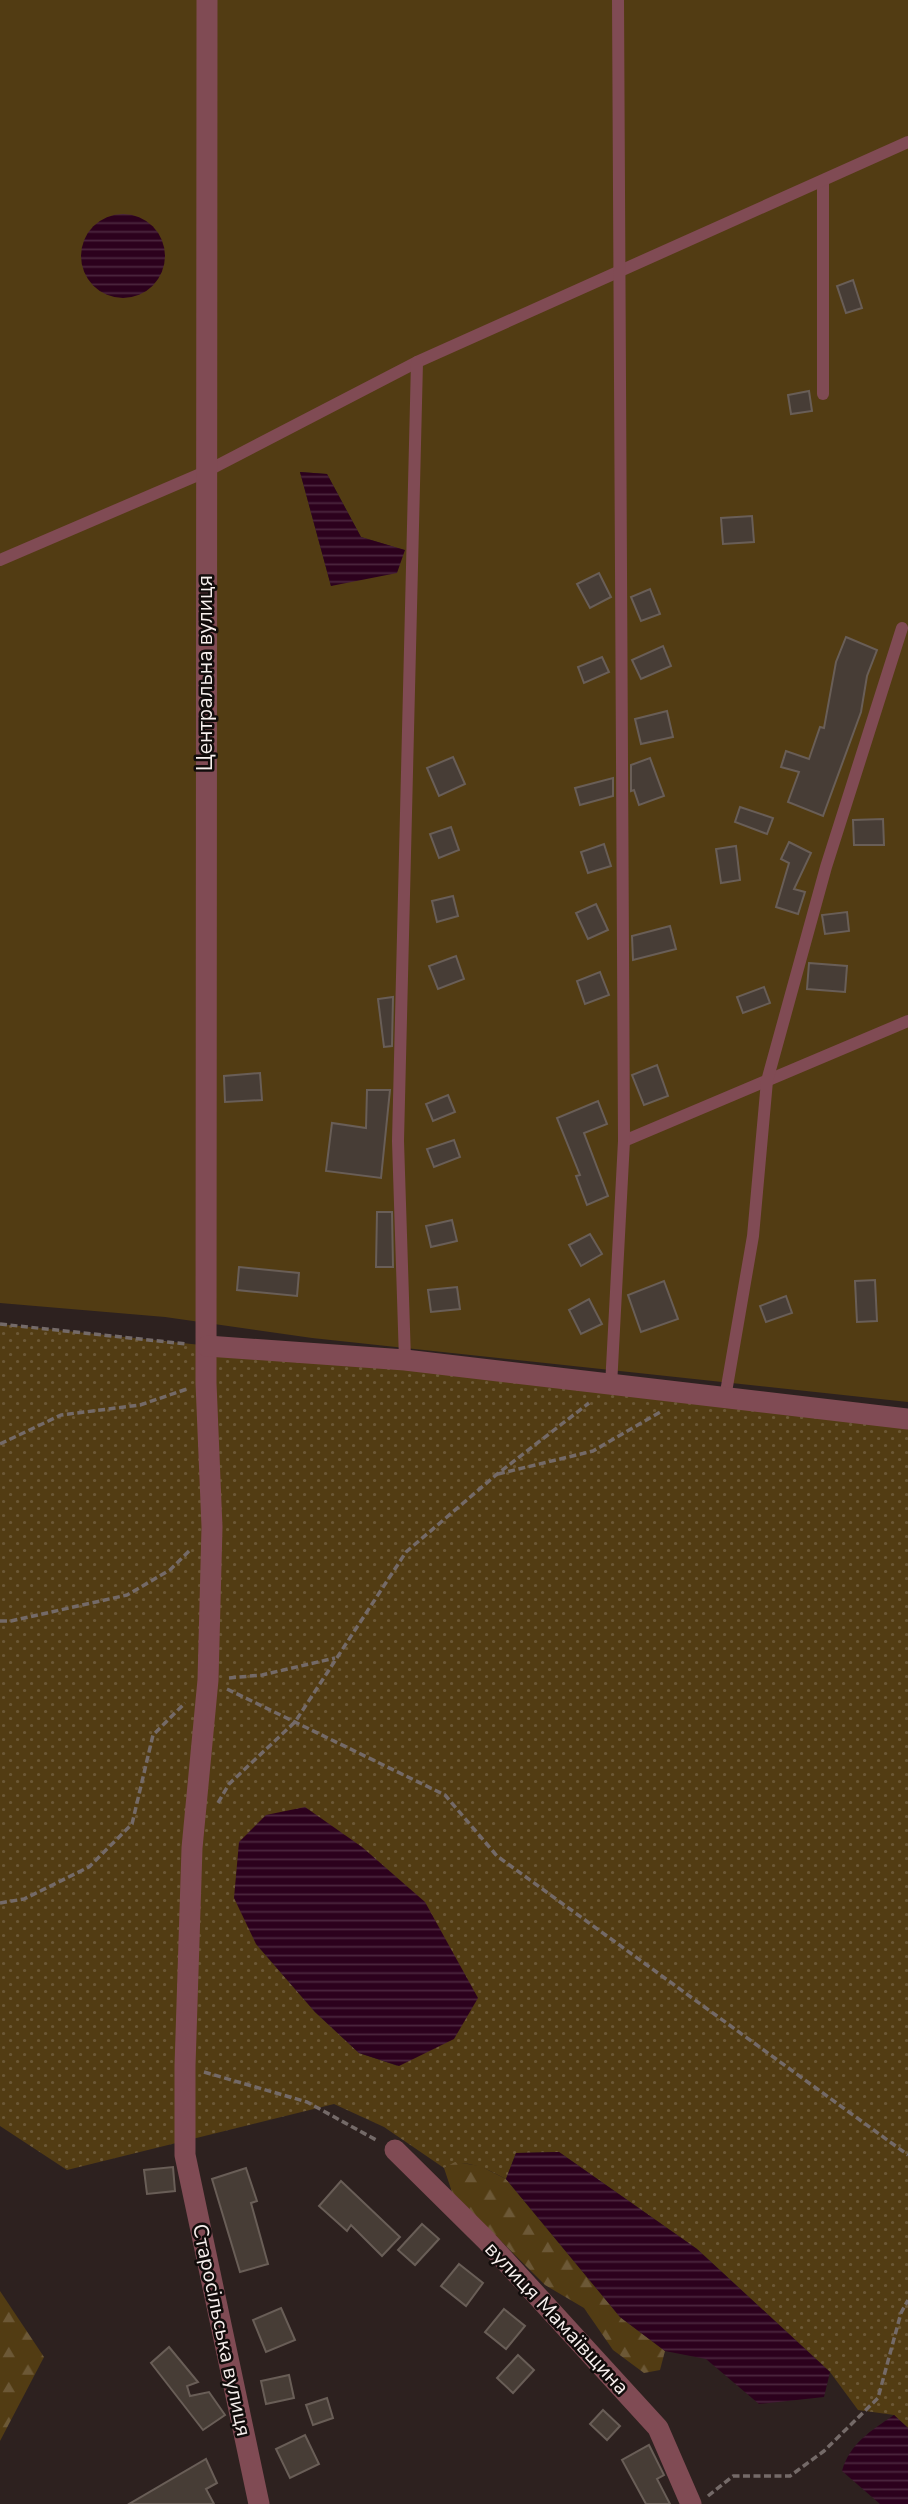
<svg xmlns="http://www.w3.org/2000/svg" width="908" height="2504" font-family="'Nunito Sans',sans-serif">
  <defs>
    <pattern id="grass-dots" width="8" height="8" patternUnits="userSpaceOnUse" patternTransform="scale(1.75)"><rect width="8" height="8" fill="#523c13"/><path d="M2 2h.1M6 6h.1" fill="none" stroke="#6c5836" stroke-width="1.8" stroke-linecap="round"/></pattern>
    <pattern id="forest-firs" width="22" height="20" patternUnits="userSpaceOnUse" patternTransform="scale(1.75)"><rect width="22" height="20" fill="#523c13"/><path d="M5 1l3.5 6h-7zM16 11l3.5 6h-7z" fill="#6c5836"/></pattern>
    <pattern id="water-rules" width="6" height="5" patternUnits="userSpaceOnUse" patternTransform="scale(1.75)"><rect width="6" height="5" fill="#2c011d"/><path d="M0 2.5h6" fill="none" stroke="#4b263e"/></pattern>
  </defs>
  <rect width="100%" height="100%" fill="#2d211f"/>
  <path fill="url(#grass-dots)" fill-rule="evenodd" d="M0 1324 908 1419V2428L894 2415 858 2410 830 2372 697 2249 559 2152 516 2153 506 2179C486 2169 466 2157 444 2168L384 2127 334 2104 67 2170 0 2126ZM256 1944 398 2066 359 2053 315 2012Z"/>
  <g fill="url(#forest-firs)">
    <polygon points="455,2162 480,2166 506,2179 620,2317 665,2351 660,2370 644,2373 613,2350 584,2308 545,2285 452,2192 444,2168"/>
    <polygon points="0,2291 44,2357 0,2441"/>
  </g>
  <path fill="#523c13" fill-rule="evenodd" d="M0 0H908V1402L312 1338 165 1317 0 1303ZM300 472 327 474 361 537 404 550 331 586Z"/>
  <g fill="url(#water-rules)">
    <circle cx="123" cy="256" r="42"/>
    <polygon points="300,472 327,474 361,537 405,550 397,573 331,586"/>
    <polygon points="305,1807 362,1847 425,1902 478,1998 454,2039 399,2066 359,2053 315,2012 256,1944 234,1898 239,1842 266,1815"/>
    <polygon points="559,2152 697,2249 830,2372 824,2397 759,2404 706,2359 665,2351 620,2317 506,2179 516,2153"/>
    <path d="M894 2415 908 2428V2504H880L842 2471C850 2443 871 2431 894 2415Z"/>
  </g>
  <g fill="#473d36" stroke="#695e57" stroke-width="2">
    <polygon points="853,280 862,308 846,313 837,286"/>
    <polygon points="809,391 812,411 791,414 788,395"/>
    <polygon points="752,516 754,542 723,544 721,518"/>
    <polygon points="599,573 611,597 590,608 577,584"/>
    <polygon points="650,589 660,614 641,621 631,597"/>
    <polygon points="846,637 877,650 867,676 861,712 823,816 788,802 799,772 781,767 786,751 809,759 820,727 824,728 836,662"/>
    <polygon points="663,646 671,666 641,679 632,660"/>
    <polygon points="602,657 609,672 584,683 578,667"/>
    <polygon points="667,711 673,737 641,744 635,719"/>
    <polygon points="453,757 465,784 439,796 427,768"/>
    <polygon points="650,758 664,796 639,805 634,790 631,791 631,765"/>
    <polygon points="613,778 613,796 580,805 575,788"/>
    <polygon points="740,807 773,818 767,834 735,822"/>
    <polygon points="883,819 884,845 854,845 853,820"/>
    <polygon points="451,827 459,850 439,858 430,834"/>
    <polygon points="789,842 811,853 794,889 805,892 798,914 776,907 789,863 781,859"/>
    <polygon points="604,844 611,866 588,873 581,852"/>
    <polygon points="736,846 740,880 721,883 716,849"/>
    <polygon points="453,896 458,916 437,922 432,901"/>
    <polygon points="596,904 608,930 588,939 576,913"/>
    <polygon points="847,912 849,931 825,934 822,915"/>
    <polygon points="670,926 676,949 633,960 632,936"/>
    <polygon points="456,956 464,979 438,989 429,966"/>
    <polygon points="809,963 847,966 845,992 807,989"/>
    <polygon points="600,972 609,995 585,1004 577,981"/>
    <polygon points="764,987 770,1003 743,1013 737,997"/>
    <polygon points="393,997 392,1046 384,1047 378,999"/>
    <polygon points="657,1065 668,1096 644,1105 632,1075"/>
    <polygon points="260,1073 262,1100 225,1102 224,1076"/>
    <polygon points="367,1090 390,1090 381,1178 326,1171 332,1123 366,1128"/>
    <polygon points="448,1095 455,1112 433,1121 426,1104"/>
    <polygon points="598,1101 607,1124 584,1133 608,1196 587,1205 576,1176 580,1175 557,1118"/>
    <polygon points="454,1140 460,1157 434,1167 427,1149"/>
    <polygon points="377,1212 392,1212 393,1267 376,1267"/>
    <polygon points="452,1220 457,1241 431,1247 426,1226"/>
    <polygon points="590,1234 602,1254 581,1266 569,1245"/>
    <polygon points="239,1267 299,1273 297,1296 237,1290"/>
    <polygon points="875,1280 877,1321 857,1322 855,1281"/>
    <polygon points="664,1281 678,1319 641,1332 628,1295"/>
    <polygon points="457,1287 460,1309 431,1312 428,1290"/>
    <polygon points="786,1296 792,1313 766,1322 760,1306"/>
    <polygon points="589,1299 602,1324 581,1334 569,1310"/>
    <polygon points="173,2167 175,2191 147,2194 144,2170"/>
    <polygon points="246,2168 257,2201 251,2203 268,2264 240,2272 212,2179"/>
    <polygon points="341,2181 400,2237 382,2256 351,2225 347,2231 319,2206"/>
    <polygon points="422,2224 439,2239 415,2265 398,2250"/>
    <polygon points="459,2264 483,2283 466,2306 441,2286"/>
    <polygon points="281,2308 295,2340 266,2352 253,2320"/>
    <polygon points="504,2309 525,2326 506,2349 485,2332"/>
    <polygon points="169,2347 198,2382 187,2386 190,2396 209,2392 225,2415 203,2430 151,2363"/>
    <polygon points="518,2355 534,2370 513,2393 497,2378"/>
    <polygon points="289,2375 294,2398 266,2404 261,2381"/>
    <polygon points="327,2398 333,2418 313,2425 306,2405"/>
    <polygon points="603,2410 620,2426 607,2440 590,2424"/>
    <polygon points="305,2435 319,2464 290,2478 276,2449"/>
    <polygon points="649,2445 664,2475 657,2479 670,2504 646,2504 622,2460"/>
    <polygon points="206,2459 217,2483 206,2489 214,2504 129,2504"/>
  </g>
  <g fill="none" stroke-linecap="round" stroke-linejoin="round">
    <g stroke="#746a68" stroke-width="3.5" stroke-dasharray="7 3.5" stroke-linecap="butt">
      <polyline points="0,1324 186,1344"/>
      <polyline points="0,1444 61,1415 140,1405 187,1389"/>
      <polyline points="498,1474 593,1451 662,1411"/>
      <polyline points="0,1621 11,1621 127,1595 170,1570 190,1550"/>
      <polyline points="229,1678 262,1675 335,1658"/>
      <polyline points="227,1689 445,1795 497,1856 908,2155"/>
      <polyline points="218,1803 229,1784 295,1722 406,1552 496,1475 589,1403"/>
      <polyline points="0,1903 24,1899 89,1867 132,1824 153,1735 185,1703"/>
      <polyline points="204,2072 307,2102 378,2141"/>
      <polyline points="708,2496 733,2476 790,2476 824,2451 878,2398 901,2313 908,2300"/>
    </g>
    <g stroke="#804b54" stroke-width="12">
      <polyline points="823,394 823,181"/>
      <polyline points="0,560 205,472 417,362 908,142"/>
      <polyline points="624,1141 908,1021"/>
      <polyline points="405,1360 398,1141 417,362"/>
      <polyline points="611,1386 624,1141 618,0"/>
      <polyline points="725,1398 753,1236 767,1081 826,867 902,628"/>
    </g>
    <g stroke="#804b54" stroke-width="21">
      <polyline points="207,0 206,1383 212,1527 208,1680 192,1848 185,2066 185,2155 259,2504"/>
      <polyline points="207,1346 405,1360 908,1419"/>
      <polyline points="395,2150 486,2240 658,2428 691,2504"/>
    </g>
  </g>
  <g text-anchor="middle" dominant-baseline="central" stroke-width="5" stroke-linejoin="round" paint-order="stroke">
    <g font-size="21" fill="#f7efed" stroke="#110c0b">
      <text transform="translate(205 673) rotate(-90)">Центральна вулиця</text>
      <text transform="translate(557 2318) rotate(47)">вулиця Мамаївщина</text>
      <text transform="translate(222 2330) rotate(78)">Старосільська вулиця</text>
    </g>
  </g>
</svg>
